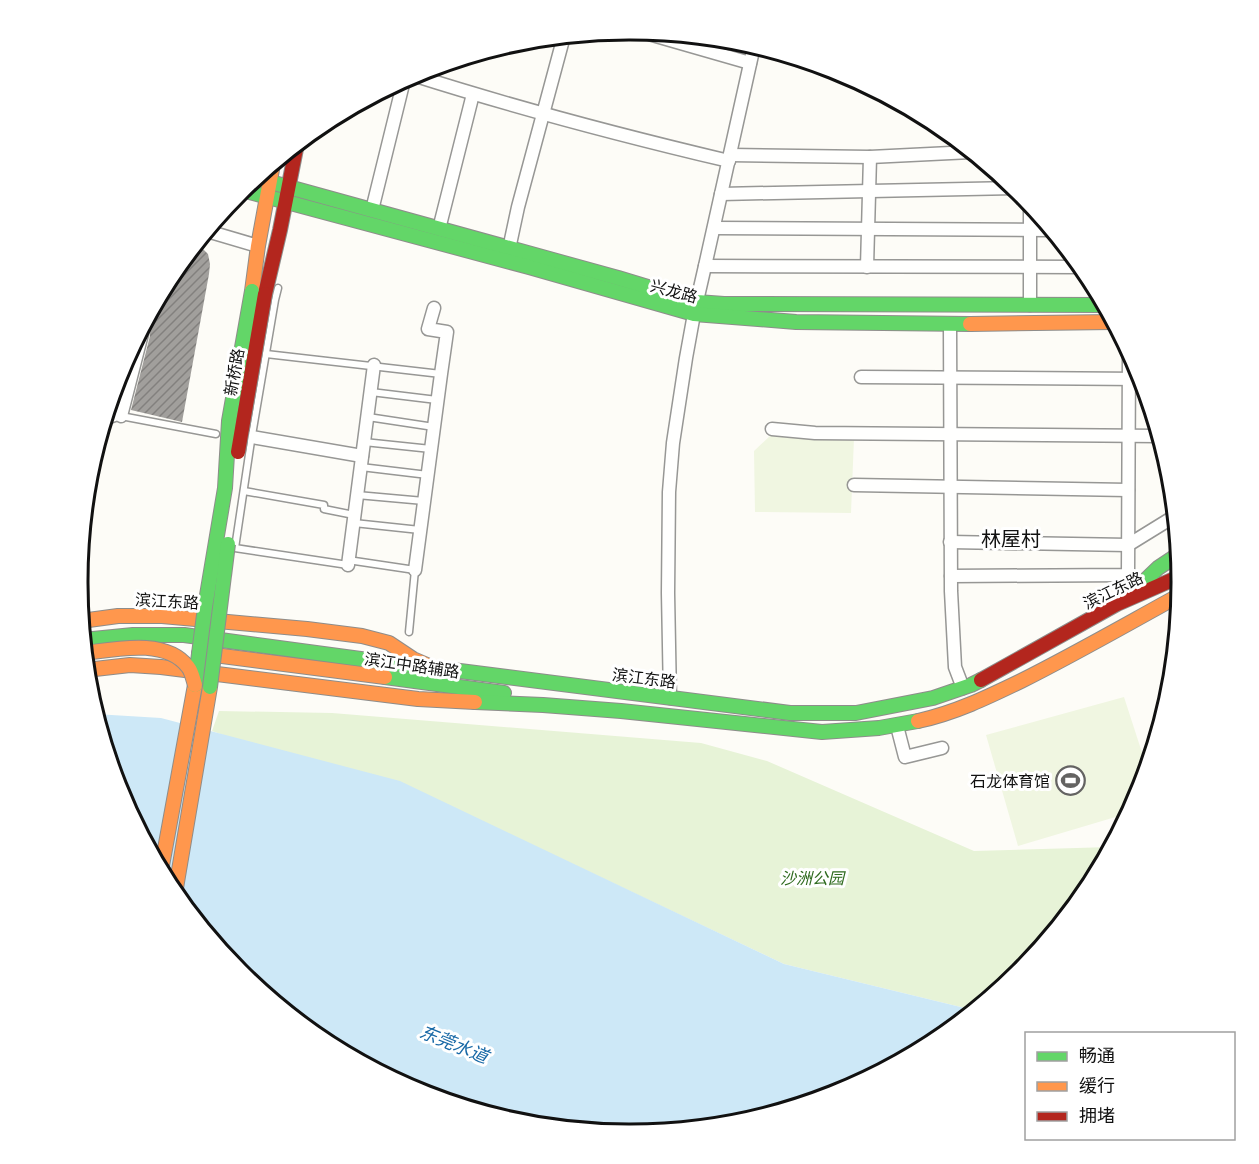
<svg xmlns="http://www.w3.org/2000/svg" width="1259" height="1164" font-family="'Source Serif 4','Noto Sans SC',serif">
  <defs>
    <pattern id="building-hatch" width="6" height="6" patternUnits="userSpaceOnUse" patternTransform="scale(1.5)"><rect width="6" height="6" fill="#a19f9c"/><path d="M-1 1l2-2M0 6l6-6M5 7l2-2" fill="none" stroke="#82807e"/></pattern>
  </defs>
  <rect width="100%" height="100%" fill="#fdfcf7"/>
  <polygon fill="#e7f3d7" points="219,711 332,713 701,743 767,761 974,851 1111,847 1088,889 1020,973 973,1010 784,964 524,841 212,731"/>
  <g fill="#f0f6e1">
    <polygon points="771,435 854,438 851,513 755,512 754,451"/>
    <polygon points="1124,697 1147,768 1139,794 1129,813 1018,846 986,735"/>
  </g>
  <polygon fill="#cde8f7" points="95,714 161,718 400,781 784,964 973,1010 936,1041 840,1092 737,1123 629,1134 521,1123 418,1092 323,1041 239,972 170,888 119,793"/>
  <polygon fill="url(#building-hatch)" points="197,243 208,254 210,264 209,274 182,422 131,410 150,336 149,325 144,324 171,275"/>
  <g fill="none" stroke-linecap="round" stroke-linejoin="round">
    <defs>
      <g id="lane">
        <polyline points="278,288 275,300 251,441 235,548 348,565"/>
        <polyline points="266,354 441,374"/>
        <polyline points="371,392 437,400"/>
        <polyline points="368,417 434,427"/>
        <polyline points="104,422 121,416 216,434"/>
        <polyline points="364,442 431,449"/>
        <polyline points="361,467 428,475"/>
        <polyline points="244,491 324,505 324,509 354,515"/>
        <polyline points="357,495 424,501"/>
        <polyline points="354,523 420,530"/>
        <polyline points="348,560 415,570 409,632"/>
      </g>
      <g id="street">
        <polyline points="635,30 750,63"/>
        <path d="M413 75C517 108 623 136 729 161"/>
        <polyline points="730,155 870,157 971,152"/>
        <polyline points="721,194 1015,188"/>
        <polyline points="1030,204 1030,305"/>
        <polyline points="372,210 404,80"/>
        <polyline points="714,228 1051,230"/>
        <polyline points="439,229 473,94"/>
        <polyline points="207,231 258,246"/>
        <polyline points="509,249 518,207 564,36"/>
        <polyline points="705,266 1082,267"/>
        <polyline points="867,267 870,157"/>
        <polyline points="950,324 951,591 955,667 963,688"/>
        <polyline points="861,377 1142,379"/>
        <polyline points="121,416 142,334 140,333"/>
        <polyline points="772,429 815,433 1159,436"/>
        <polyline points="252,437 362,456"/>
        <polyline points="854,485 1128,490"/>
        <polyline points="950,542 1128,545 1175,516"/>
        <polyline points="348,565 374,365"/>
        <polyline points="415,570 441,374 447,332 428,329 434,308"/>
        <polyline points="951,576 1128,575 1129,351"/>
        <polyline points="670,698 668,593 669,492 673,443 686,358 694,314 705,266 754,46"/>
        <polyline points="897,726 905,757 942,748"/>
      </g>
      <g id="fast">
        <polyline points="256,178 618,278 697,302 724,304 1104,305"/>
        <polyline points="242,190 529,267 694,314 796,322 970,324"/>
        <polyline points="1132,593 1158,568 1179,554"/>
        <polyline points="83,640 133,635 184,635 420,667"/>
        <polyline points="452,670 790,713 856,713 933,698 971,685 981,680"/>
        <polyline points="385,677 504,693"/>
        <polyline points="475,702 543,705 621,711 822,732 879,728 918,721"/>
      </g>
      <g id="slow">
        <polyline points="252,291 258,246 273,164"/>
        <polyline points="970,324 1113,322"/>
        <polyline points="81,621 118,616 162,616 307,629 362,636 389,643 413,659 434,668 452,670"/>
        <polyline points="199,653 385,677"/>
        <polyline points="86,670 130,665 161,667 418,699 475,702"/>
        <path d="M918 721C955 713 988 697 1021 681 1075 654 1127 624 1180 595"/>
        <polyline points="161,871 195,685"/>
        <polyline points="175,894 210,687"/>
      </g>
      <g id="jam">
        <polyline points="265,294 280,230 297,144"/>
        <polyline points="981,680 1117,604 1181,576"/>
      </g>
    </defs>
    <use href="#lane" stroke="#979795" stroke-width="9"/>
    <use href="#street" stroke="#979795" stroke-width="15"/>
    <use href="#fast" stroke="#8e8d8b" stroke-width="16"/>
    <use href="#slow" stroke="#8e8d8b" stroke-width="16"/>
    <use href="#jam" stroke="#8e8d8b" stroke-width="16"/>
    <use href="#lane" stroke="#fffffe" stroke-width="6"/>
    <use href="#street" stroke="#fffffe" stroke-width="12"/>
    <use href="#fast" stroke="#63d668" stroke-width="14"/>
    <use href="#slow" stroke="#ff974d" stroke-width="14"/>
    <use href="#jam" stroke="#b3261e" stroke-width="14"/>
    <defs>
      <g id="fast-bridge">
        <polyline points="195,685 205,607 225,488 229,421 252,291"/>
        <polyline points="210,687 228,544"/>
      </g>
      <path id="slow-bridge" d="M85 653C116 649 166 638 188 667 192 672 193 679 195 685"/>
      <polyline id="jam-bridge" points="238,452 265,294"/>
    </defs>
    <use href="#fast-bridge" stroke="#8e8d8b" stroke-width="16" stroke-linecap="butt"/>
    <use href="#slow-bridge" stroke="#8e8d8b" stroke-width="16" stroke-linecap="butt"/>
    <use href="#jam-bridge" stroke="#8e8d8b" stroke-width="16" stroke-linecap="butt"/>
    <use href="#fast-bridge" stroke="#63d668" stroke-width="14"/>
    <use href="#slow-bridge" stroke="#ff974d" stroke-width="14"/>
    <use href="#jam-bridge" stroke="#b3261e" stroke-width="14"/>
  </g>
  <defs>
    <symbol id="stadium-ring" viewBox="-11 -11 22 22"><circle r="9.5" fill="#fff" stroke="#646362" stroke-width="1.5"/><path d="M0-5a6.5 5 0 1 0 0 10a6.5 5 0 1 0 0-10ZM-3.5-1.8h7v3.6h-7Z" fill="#646362"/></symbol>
  </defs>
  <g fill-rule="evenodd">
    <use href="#stadium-ring" x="1054" y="764" width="33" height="33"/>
  </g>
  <g text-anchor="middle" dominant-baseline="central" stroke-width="6" stroke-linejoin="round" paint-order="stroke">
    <g font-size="16" fill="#111" stroke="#fff">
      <text transform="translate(674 291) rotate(15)">兴龙路</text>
      <text transform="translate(234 372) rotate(-80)">新桥路</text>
      <text transform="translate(1113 590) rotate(-26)">滨江东路</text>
      <text transform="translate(167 601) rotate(3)">滨江东路</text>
      <text transform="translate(412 665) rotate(8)">滨江中路辅路</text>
      <text transform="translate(644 678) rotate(7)">滨江东路</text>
    </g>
    <g font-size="16" fill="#111" stroke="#fff" text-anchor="end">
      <text x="1050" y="781">石龙体育馆</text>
    </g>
    <g font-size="16" font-style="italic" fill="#2f6b1f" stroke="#fff">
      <text x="812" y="878">沙洲公园</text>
    </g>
    <g font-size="18" font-style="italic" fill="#1768a6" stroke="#fff">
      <text transform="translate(454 1044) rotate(22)">东莞水道</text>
    </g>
    <g font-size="20" fill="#111" stroke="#fff">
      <text x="1011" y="539">林屋村</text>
    </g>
  </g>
  <path d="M0 0H1259V1164H0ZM629 40H630A541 541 0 0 1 1171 581V583A541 541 0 0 1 630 1124H629A541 541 0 0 1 88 583V581A541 541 0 0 1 629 40Z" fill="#fff" fill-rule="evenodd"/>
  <path fill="none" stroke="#111" stroke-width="3" d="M629 40H630A541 541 0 0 1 1171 581V583A541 541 0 0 1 630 1124H629A541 541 0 0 1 88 583V581A541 541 0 0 1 629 40Z"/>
  <rect x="1025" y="1032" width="210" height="108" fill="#ffffff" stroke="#a0a0a0" stroke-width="1.5"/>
  <rect x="1037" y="1052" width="30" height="9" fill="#63d668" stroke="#a0a0a0" stroke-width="1.5"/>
  <text x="1079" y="1062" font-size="18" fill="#111111">畅通</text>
  <rect x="1037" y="1082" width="30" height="9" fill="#ff974d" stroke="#a0a0a0" stroke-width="1.5"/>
  <text x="1079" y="1092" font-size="18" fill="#111111">缓行</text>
  <rect x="1037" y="1112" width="30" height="9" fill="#b3261e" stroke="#a0a0a0" stroke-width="1.5"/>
  <text x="1079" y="1122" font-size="18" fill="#111111">拥堵</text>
</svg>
